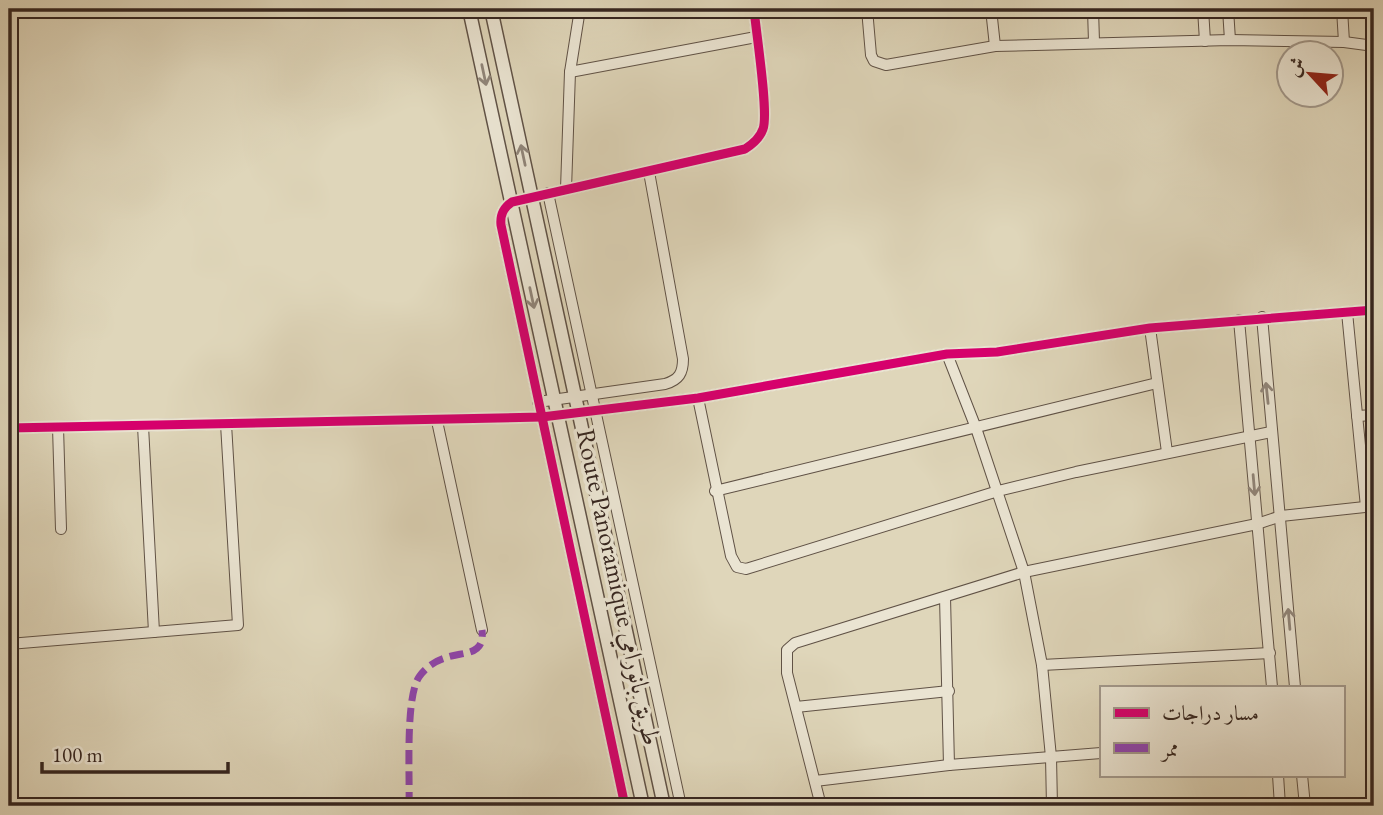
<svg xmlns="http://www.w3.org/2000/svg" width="1383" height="815" font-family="'EB Garamond',Amiri,serif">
  <rect width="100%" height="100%" fill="#dfd6ba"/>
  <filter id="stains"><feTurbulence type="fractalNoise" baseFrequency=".00286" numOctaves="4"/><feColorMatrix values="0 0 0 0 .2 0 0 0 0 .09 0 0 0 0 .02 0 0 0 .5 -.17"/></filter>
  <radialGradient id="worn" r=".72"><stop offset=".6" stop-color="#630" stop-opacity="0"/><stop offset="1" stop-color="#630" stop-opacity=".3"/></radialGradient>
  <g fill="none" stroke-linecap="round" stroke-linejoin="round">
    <defs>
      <g id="minor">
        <polyline points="867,9 871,55 874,61 886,65 995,46 1230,40 1344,42 1374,46"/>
        <polyline points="991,9 995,46"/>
        <polyline points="1093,9 1094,42"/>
        <polyline points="1203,9 1205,41"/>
        <polyline points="1228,9 1230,40"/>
        <polyline points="1342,9 1344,42"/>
        <polyline points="570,72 756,37"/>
        <polyline points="566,189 570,72 580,9"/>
        <polyline points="548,193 681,806"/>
        <polyline points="1347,312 1366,507"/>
        <polyline points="1262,317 1295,687"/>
        <polyline points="1239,320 1272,687"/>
        <polyline points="1150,328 1167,452"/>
        <polyline points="947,354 976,428 1024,572 1042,665 1051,757 1052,806"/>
        <polyline points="698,398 731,556 737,567 746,569 998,491 1076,472 1271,432"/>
        <path d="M538 402 665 384C679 380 683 373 683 359L649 172"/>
        <polyline points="1357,416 1374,415"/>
        <polyline points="437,421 482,630"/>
        <polyline points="143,426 154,632"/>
        <polyline points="58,427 61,529"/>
        <polyline points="9,428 542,417 698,398 947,354 997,352 1150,328 1374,310"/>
        <polyline points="715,491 1157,383"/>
        <polyline points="945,597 949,765"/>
        <polyline points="9,644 238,625 226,424"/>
        <polyline points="1042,665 1270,653"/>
        <polyline points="796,707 949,691"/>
        <polyline points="1278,775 1280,806"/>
        <polyline points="1302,775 1305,806"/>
        <polyline points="815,781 949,765 1101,753"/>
        <path d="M625 806 501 225C500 215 503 208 512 202L745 149C753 144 760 138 763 129 769 113 756 32 754 9"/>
        <polyline points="821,806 787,673 787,650 795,643 1024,572 1257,524 1281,516 1374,506"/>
      </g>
      <g id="tertiary">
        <polyline points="469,9 643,806"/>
        <polyline points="491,9 664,806"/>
      </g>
    </defs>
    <use href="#minor" stroke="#605246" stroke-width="12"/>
    <use href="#tertiary" stroke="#605246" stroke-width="15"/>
    <use href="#minor" stroke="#eae4d2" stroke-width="10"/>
    <use href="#tertiary" stroke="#eae4d2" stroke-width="12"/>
    <path stroke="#8e44ad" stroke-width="7" stroke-dasharray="14 7" stroke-linecap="butt" d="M409 806C410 778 405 698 419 677 425 668 435 661 445 658 463 651 485 657 482 630"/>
    <defs>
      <g id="cycleway">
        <polyline points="9,428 542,417 698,398 947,354 997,352 1150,328 1374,310"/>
        <path d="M625 806 501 225C500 215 503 208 512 202L745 149C753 144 760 138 763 129 769 113 756 32 754 9"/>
      </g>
    </defs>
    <use href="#cycleway" stroke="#eae4d2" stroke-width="13"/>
    <use href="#cycleway" stroke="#d6006c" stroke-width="9"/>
  </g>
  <defs><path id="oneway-shaft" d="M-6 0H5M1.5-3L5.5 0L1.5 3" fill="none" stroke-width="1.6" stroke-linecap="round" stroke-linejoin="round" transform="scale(1.75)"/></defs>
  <g stroke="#908579">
    <use href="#oneway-shaft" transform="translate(484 75) rotate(78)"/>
    <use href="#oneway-shaft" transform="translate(523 155) rotate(-102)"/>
    <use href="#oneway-shaft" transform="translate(532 298) rotate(78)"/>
    <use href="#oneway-shaft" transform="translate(1267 393) rotate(-96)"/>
    <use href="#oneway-shaft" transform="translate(1254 485) rotate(85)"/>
    <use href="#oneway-shaft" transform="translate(1289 619) rotate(-95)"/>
  </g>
  <g text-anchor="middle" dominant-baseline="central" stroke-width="7" stroke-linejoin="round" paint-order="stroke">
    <g font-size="26" fill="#362620" stroke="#eae4d2">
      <text transform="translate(619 587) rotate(78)">Route Panoramique طريق بانورامي</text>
    </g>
  </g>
  <rect width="1383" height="815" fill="none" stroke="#dfd6ba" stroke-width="35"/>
  <rect x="10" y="10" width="1362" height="794" fill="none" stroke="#362620" stroke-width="3.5"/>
  <rect x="18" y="18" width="1348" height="780" fill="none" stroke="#362620" stroke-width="2"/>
  <rect x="1100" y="686" width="245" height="91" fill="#eae4d2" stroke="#a2988b" stroke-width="2"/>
  <rect x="1114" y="708" width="35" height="10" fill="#d6006c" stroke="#a2988b" stroke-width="2"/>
  <text x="1162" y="720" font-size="21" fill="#362620">مسار دراجات</text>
  <rect x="1114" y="743" width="35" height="10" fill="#8e44ad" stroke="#a2988b" stroke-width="2"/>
  <text x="1162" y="756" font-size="21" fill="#362620">ممر</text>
  <g transform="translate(1310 74) rotate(296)"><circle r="33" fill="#eae4d2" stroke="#a2988b" stroke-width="2"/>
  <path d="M0-5L12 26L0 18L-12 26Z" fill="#8f2418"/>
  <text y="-10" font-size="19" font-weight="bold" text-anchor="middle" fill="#362620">ش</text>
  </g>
  <path d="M42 762v10h186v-10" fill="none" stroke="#362620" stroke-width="3.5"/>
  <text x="52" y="762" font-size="21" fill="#362620" stroke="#eae4d2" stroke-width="5" paint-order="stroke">100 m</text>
  <rect width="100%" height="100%" filter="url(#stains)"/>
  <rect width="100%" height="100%" fill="url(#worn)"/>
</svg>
